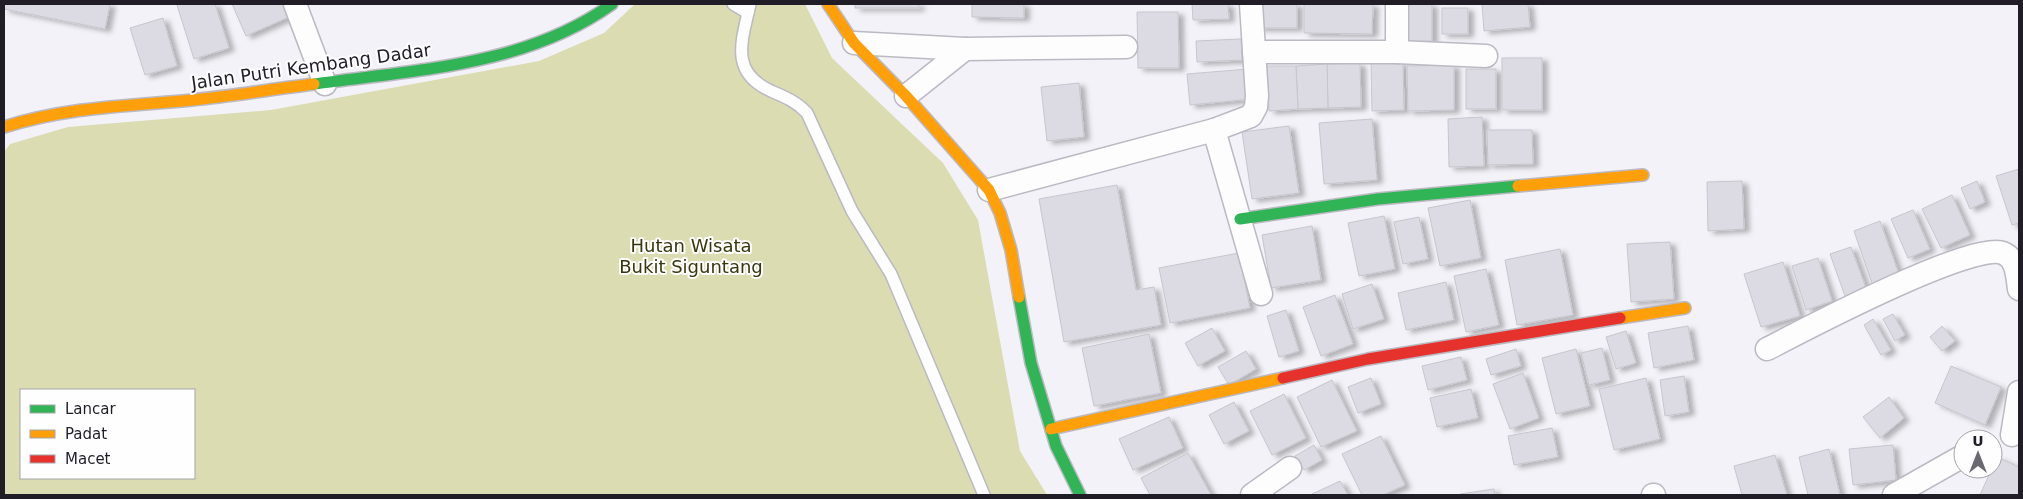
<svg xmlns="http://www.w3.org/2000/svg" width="2023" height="499" font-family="'DejaVu Sans',sans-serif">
  <defs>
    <filter id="shadow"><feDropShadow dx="5.5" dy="3" stdDeviation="2.5" flood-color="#0004"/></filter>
  </defs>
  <rect width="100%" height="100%" fill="#f3f2f8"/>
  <path fill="#dbdcb1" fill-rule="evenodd" d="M635 4H805L832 58 943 163 978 220 1020 451 1047 495H4V152L10 144 68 127 271 110 539 61 604 33ZM21 390H194V478H21Z"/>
  <g fill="#dcdae3" stroke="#c7c5cd" filter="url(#shadow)">
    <polygon points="4,4 110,4 105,29 4,9"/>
    <polygon points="180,4 215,4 229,48 194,59 177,5"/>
    <polygon points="232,4 284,4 289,17 246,36"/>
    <rect x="855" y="4" width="64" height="4"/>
    <polygon points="972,4 1024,4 1024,18 972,17"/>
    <polygon points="1192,4 1228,4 1229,19 1193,20"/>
    <rect x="1258" y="4" width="39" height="24"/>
    <polygon points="1304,4 1373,4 1372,34 1304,33"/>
    <polygon points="1403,4 1432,4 1432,41 1404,42"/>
    <polygon points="1482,4 1528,4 1530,27 1484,31"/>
    <rect x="1442" y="8" width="26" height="26"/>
    <polygon points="1137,12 1178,12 1179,68 1138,68"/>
    <polygon points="163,18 177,66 145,75 130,28"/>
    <polygon points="1241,39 1242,60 1197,62 1196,41"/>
    <rect x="1502" y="58" width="40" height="52"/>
    <polygon points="1403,62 1404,110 1372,111 1371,63"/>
    <polygon points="1360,63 1361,107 1328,108 1327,64"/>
    <polygon points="1327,64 1328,108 1298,109 1296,66"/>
    <polygon points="1454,65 1454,110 1408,111 1407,66"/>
    <polygon points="1267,66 1296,66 1298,109 1269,111"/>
    <polygon points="1248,69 1251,99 1190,105 1187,74"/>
    <rect x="1466" y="69" width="30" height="40"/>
    <polygon points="1079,83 1084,137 1047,141 1041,87"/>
    <polygon points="1482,117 1484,166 1449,167 1448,119"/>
    <polygon points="1372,119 1377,180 1324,184 1319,123"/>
    <polygon points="1289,126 1299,193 1252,199 1242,132"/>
    <polygon points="1487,130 1532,130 1533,164 1488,165"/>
    <polygon points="2019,169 2019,223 2012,225 1996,176"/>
    <polygon points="1742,181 1744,229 1708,231 1707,182"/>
    <polygon points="1977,181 1985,202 1970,209 1961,188"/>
    <polygon points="1117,185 1136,290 1154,287 1161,325 1064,342 1039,199"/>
    <polygon points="1952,195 1970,235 1941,248 1922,209"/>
    <polygon points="1470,200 1481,258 1440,266 1428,208"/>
    <polygon points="1913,210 1930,249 1908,258 1891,219"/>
    <polygon points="1384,216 1395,269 1359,276 1348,223"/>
    <polygon points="1419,217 1428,259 1403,264 1394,222"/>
    <polygon points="1880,221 1900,277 1873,286 1854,231"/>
    <polygon points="1312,226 1321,280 1271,288 1262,235"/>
    <polygon points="1670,242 1674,299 1631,302 1627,244"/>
    <polygon points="1851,247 1866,288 1845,296 1830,254"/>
    <polygon points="1560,249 1573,315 1517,325 1505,260"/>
    <polygon points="1239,253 1250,308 1170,323 1159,268"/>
    <polygon points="1818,258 1832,301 1806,310 1792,266"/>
    <polygon points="1783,262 1800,316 1761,327 1744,274"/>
    <polygon points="1486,269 1499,325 1466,332 1454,276"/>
    <polygon points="1446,282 1454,320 1406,330 1398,293"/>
    <polygon points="1372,284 1384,319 1353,329 1342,294"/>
    <polygon points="1335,295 1353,344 1321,356 1303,307"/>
    <polygon points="1286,310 1299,351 1279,357 1267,316"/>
    <polygon points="1893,314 1905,335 1895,341 1883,319"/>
    <polygon points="1873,319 1891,350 1881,355 1864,325"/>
    <polygon points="1688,326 1694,360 1654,368 1648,333"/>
    <polygon points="1942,326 1955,341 1942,351 1930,337"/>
    <polygon points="1212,328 1225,351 1198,366 1185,343"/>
    <polygon points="1626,331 1636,363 1616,369 1606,337"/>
    <polygon points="1149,334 1161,393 1094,406 1082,348"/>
    <polygon points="1602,348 1610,380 1589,385 1581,353"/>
    <polygon points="1516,349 1521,366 1491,375 1486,359"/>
    <polygon points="1576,349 1590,406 1556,414 1542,358"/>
    <polygon points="1246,351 1256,369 1229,385 1218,367"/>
    <polygon points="1461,357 1467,380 1428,390 1422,366"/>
    <polygon points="1951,366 2001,387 1985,425 1935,403"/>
    <polygon points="1523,373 1539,418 1510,429 1493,384"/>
    <polygon points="1684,376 1689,412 1665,416 1660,380"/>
    <polygon points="1371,378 1381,404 1358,413 1348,387"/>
    <polygon points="1646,378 1660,439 1614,450 1599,389"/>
    <polygon points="1332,380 1357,431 1321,447 1297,397"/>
    <polygon points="1471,389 1478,418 1437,427 1430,398"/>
    <polygon points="1284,394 1306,438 1272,455 1250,411"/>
    <polygon points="1889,397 1904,418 1880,438 1863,417"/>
    <polygon points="1234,402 1249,431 1224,444 1209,415"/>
    <polygon points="1169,417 1183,448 1133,470 1119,439"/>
    <polygon points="1552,428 1558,457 1514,465 1508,436"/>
    <polygon points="1381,436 1405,485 1383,495 1362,495 1342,454"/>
    <polygon points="1314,445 1322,460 1304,470 1295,456"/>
    <polygon points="1893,445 1896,480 1853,485 1849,449"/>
    <polygon points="1829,449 1840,495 1808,495 1799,457"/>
    <polygon points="1188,453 1211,495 1150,495 1141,478"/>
    <polygon points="1775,455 1787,495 1742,495 1734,466"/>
    <polygon points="1997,457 2019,467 2019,495 1980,495"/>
    <polygon points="1340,481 1348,495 1310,495"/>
    <polygon points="1494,489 1495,495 1460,495 1460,494"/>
  </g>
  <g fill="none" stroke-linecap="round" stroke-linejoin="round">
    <defs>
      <g id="lane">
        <polyline points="733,4 748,13"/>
        <path d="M750 4C742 41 729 72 771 91 785 97 797 102 807 113L852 211 891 274 984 495"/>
      </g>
      <g id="street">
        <polyline points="295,4 325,84"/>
        <polyline points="1397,4 1397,52"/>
        <polyline points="854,43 965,49 1126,47"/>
        <polyline points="1254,52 1397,52 1486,56"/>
        <polyline points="906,96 965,49"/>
        <polyline points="1214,130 1261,294"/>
        <polyline points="989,190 1214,130 1251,116 1256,107 1257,96 1251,4"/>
        <path d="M1767 349C1802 331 1972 241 2003 253 2017 259 2017 275 2019 289"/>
        <polyline points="2019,392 2012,435 2019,432"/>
        <polyline points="1252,495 1290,468"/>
        <polyline points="1653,495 1654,495"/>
        <polyline points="1894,495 1963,456"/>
      </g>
      <g id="fast">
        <path d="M314 84C415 70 526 66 612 4"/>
        <polyline points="1240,219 1378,199 1518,186"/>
        <polyline points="1019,297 1031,363 1056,446 1080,495"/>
      </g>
      <g id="slow">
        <polyline points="828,4 854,43 906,96 989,190 1000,213 1011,250 1019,297"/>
        <path d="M4 127C67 107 127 106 192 100 233 96 273 89 314 84"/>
        <polyline points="1518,186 1643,175"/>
        <polyline points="1620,318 1685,308"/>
        <polyline points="1051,429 1283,378"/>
      </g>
      <polyline id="jam" points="1283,378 1368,359 1620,318"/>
    </defs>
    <use href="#lane" stroke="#bbb9c2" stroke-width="14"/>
    <use href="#street" stroke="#bbb9c2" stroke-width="25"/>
    <use href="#fast" stroke="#bbb9c2" stroke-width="14"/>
    <use href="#slow" stroke="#bbb9c2" stroke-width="14"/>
    <use href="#jam" stroke="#bbb9c2" stroke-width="14"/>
    <use href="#lane" stroke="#fdfdfe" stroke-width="11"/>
    <use href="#street" stroke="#fdfdfe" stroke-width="22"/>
    <use href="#fast" stroke="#30b455" stroke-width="11"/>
    <use href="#slow" stroke="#ff9f0a" stroke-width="11"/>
    <use href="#jam" stroke="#e5322d" stroke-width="11"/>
  </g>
  <g text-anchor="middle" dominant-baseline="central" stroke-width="4" stroke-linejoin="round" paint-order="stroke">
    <g font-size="18" fill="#201d27" stroke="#fefefe">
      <text transform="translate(311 66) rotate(-8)">Jalan Putri Kembang Dadar</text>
    </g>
    <g font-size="18" fill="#37370d" stroke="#fefefe">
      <text x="691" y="245">Hutan Wisata<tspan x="691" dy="21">Bukit Siguntang</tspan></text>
    </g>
  </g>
  <rect width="2023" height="499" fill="none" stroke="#201d27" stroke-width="10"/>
  <rect x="20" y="389" width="175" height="90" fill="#fefefe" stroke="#a5a4a8"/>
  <rect x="30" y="405" width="25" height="8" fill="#30b455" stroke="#a5a4a8"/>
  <text x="65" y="414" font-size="15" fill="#201d27">Lancar</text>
  <rect x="30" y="430" width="25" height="8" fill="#ff9f0a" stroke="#a5a4a8"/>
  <text x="65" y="439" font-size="15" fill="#201d27">Padat</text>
  <rect x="30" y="455" width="25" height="8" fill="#e5322d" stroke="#a5a4a8"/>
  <text x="65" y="464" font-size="15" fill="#201d27">Macet</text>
  <g transform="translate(1978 454)"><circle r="24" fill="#fefefe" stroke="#a5a4a8"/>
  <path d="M0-4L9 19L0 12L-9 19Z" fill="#6a6870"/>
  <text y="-8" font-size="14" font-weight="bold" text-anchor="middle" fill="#201d27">U</text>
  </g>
</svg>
